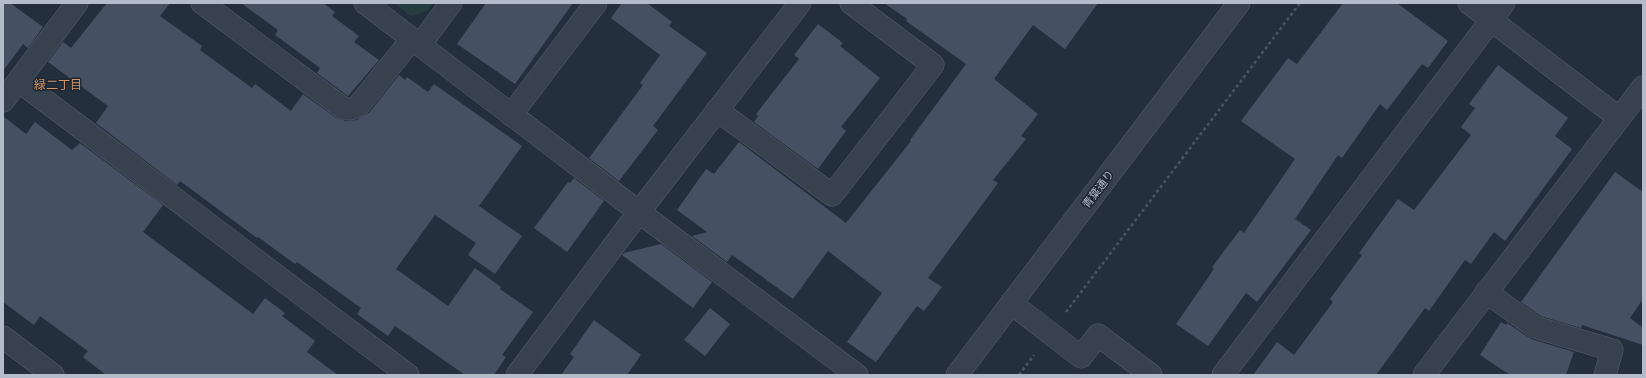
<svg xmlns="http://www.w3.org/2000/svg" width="1646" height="378" font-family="Inter,'Noto Sans JP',sans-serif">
  <rect width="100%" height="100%" fill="#242f3e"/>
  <polygon fill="#263c3f" points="394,3 433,3 427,11 411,16"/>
  <g fill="#455162">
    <polygon points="3,3 10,3 43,27 28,48 23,44 3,71"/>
    <polygon points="107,3 170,3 160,16 202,46 200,50 252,88 255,84 291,111 303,94 336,118 346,121 357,120 369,113 399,75 405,80 407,77 428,92 434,84 522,146 479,206 522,236 495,274 468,255 476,243 435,215 396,269 448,306 475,268 501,287 500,289 533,312 502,355 506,357 494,375 465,375 395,326 388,336 357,314 361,308 297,262 295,264 258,237 257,238 180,181 177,185 96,123 108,106 48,62 63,42 71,48"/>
    <polygon points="241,3 323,3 335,12 332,16 359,36 354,42 379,60 348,96 317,73 320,68 275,35 278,30"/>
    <polygon points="486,3 573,3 515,84 457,44"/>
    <polygon points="622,3 647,3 672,22 669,26 707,53 653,126 658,130 619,181 589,158 643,85 640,83 660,55 611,18"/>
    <polygon points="884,3 1098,3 1065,49 1033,25 994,79 1038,114 1021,136 1026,139 993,180 998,183 928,278 942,287 924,311 917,306 876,362 847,342 882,293 828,251 793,299 732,255 727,262 692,236 707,232 677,210 706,169 714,174 739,142 846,223 911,141 910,140 966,64 906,21 907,19"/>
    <polygon points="1343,3 1397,3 1448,41 1428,68 1422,64 1387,110 1380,104 1342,158 1338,155 1295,219 1311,230 1257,302 1246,293 1208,346 1176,324 1214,269 1212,267 1240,230 1244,233 1295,159 1241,121 1288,58 1297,64"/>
    <polygon points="818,24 843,43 840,46 880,78 841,127 846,131 818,169 754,122 758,116 756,114 799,59 794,55"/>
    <polygon points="1498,65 1568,118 1555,136 1572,149 1505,241 1494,232 1471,264 1465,260 1429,311 1425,308 1376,375 1253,375 1277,342 1294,355 1333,302 1330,299 1362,255 1359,253 1398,199 1414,210 1471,135 1461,127 1475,108 1469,104"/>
    <polygon points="3,116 26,134 35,122 72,150 80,143 163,205 143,232 253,314 265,298 285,313 282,316 315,341 307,352 338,375 106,375 83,357 88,351 40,316 34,325 3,302"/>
    <polygon points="1615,172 1643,192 1643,299 1630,318 1643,328 1643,345 1582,325 1581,328 1541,316 1521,302"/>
    <polygon points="574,178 604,201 567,252 534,228 568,182 570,183"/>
    <polygon points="661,244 712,282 693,308 622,255 624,253"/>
    <polygon points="710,308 730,324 705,356 684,340"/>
    <polygon points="594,320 641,355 627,375 561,375 574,357 570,354"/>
    <polygon points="1501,322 1506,325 1507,323 1531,339 1574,352 1566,375 1510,375 1480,355"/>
  </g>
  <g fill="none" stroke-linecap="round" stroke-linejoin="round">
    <defs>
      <g id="minor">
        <path d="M202 3 343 108C350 110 354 109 359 105L412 39"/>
        <polyline points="365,3 639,212 857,375"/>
        <polyline points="1469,3 1619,118"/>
        <polyline points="420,45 451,3"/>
        <polyline points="19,81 408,375"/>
        <polyline points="3,101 77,3"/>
        <polyline points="717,110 832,195 933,65 851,3"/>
        <polyline points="511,115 596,3"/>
        <polyline points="1486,292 1535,327 1612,350 1605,375"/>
        <polyline points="1011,303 1081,357 1098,335 1151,375"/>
        <polyline points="3,337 53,375"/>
        <polyline points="517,375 639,212 800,3"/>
        <polyline points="957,375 1239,3"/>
        <polyline points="1223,375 1504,3"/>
        <polyline points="1424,375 1643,87"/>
      </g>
    </defs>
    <use href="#minor" stroke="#565f6c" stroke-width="23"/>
    <g stroke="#44595c" stroke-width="2.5" stroke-dasharray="3 3" stroke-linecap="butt">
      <polyline points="1066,312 1300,3"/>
      <polyline points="1019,375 1034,355"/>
    </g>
    <use href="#minor" stroke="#38414e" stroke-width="22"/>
  </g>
  <g text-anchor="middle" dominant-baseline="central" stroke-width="3" stroke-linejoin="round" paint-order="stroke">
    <g font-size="11" fill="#b4bcc9" stroke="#1d2633">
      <text transform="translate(1098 189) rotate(-53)">青葉通り</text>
    </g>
    <g font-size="12" fill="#d59563" stroke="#1d2633">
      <text x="58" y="84">緑二丁目</text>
    </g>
  </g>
  <rect width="1646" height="378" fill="none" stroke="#b4bcc9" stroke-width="8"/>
</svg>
